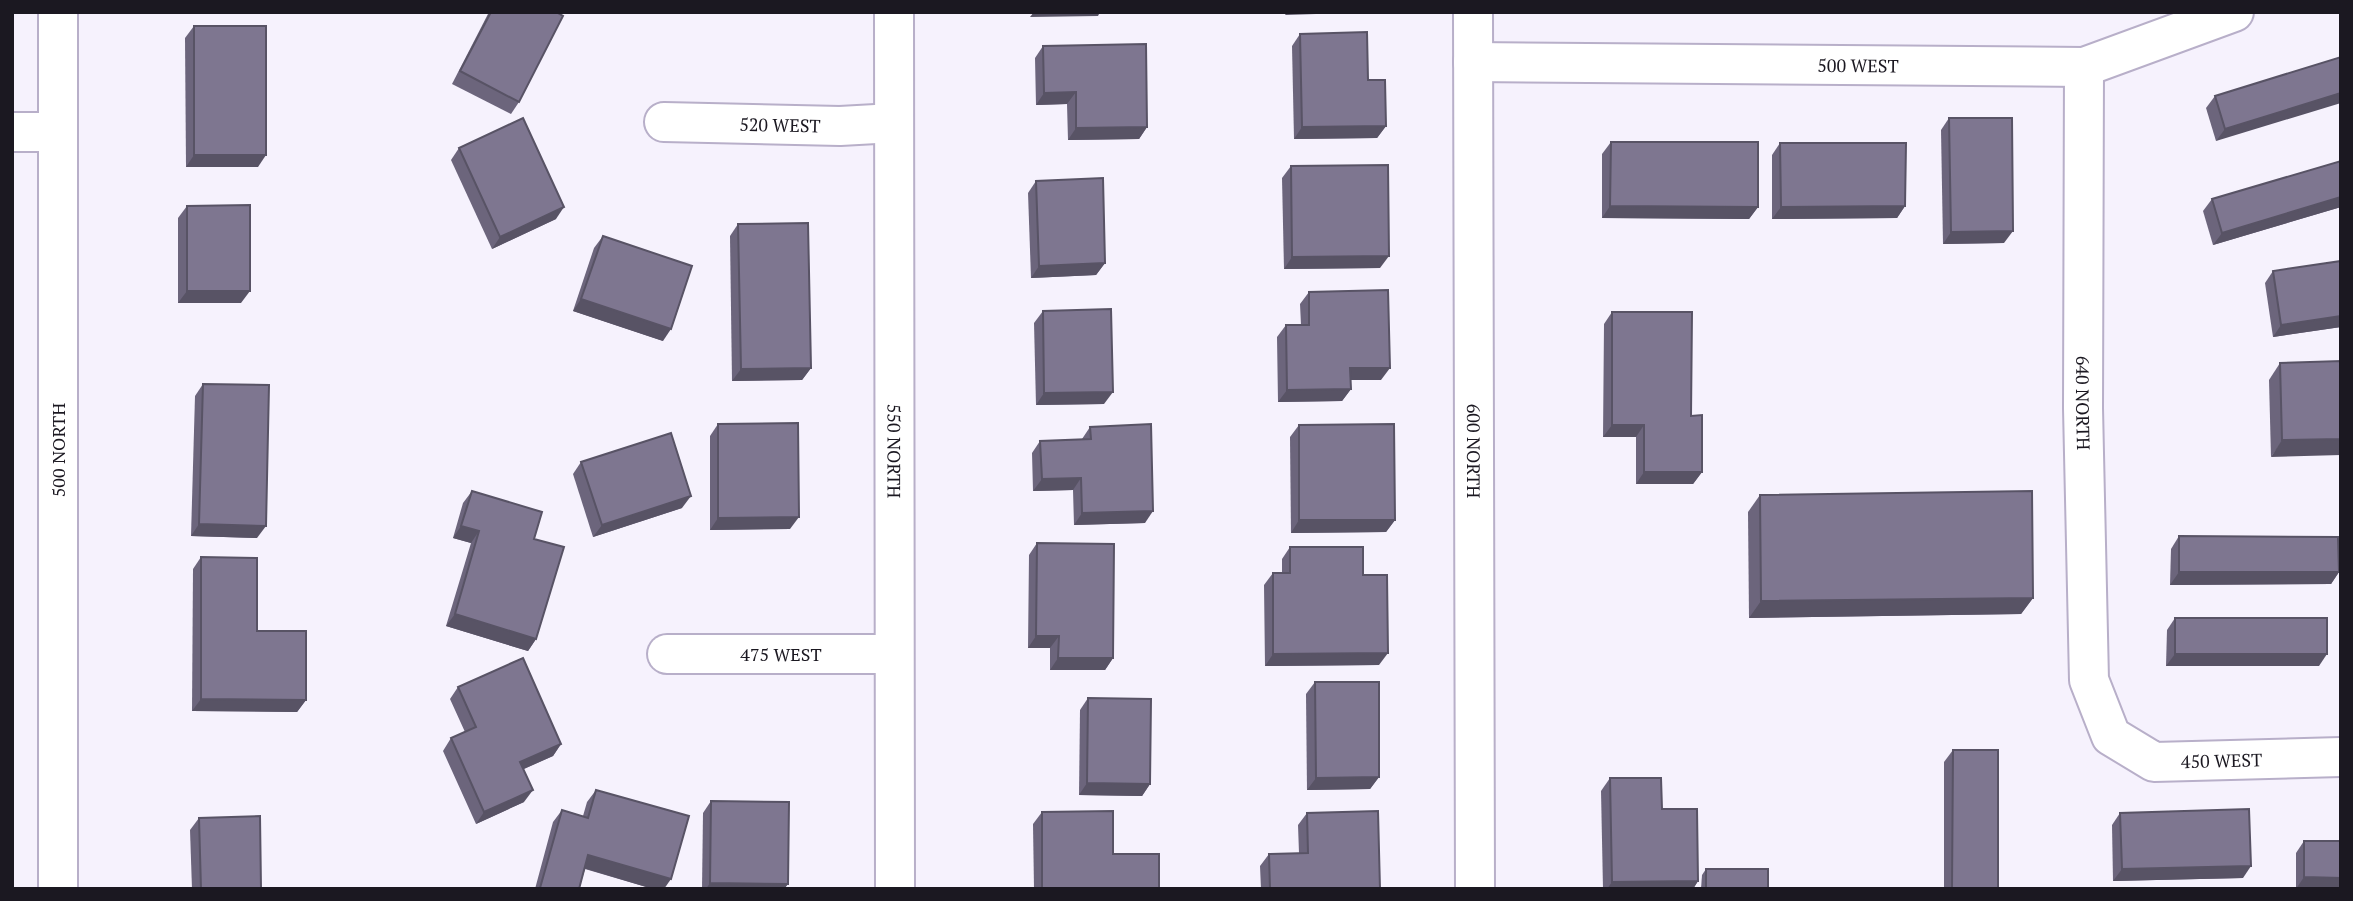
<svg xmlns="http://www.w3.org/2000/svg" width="2353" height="901" font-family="'PT Serif',serif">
  <rect width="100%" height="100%" fill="#f6f2fd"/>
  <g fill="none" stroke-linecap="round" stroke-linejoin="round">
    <defs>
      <g id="street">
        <path id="s1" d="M894 12 895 889"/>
        <path id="s2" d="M1473 12 1475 889"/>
        <path id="s3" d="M1473 62 2084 67 2234 12"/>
        <path id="s4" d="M2084 67 2083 408 2089 680 2111 736 2154 762 2341 757"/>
        <path id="s5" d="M664 122 840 126 894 123"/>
        <polyline points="12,132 58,132"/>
        <path id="s6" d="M667 654H894"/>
        <polyline points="58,889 58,12"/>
      </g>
    </defs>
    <use href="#street" stroke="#b8afc9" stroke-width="42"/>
    <use href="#street" stroke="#fff" stroke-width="38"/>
  </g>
  <g fill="#6c657c">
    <polygon points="489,12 556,12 519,102 511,114 452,84"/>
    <polygon points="194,26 258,167 186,167 185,38"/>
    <polygon points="1300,34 1368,80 1386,126 1377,138 1294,139 1292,46"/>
    <polygon points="1043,46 1147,127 1139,139 1068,140 1067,104 1036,105 1035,58"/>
    <polygon points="2341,57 2216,141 2206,108 2215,96"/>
    <polygon points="1949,118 2004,243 1943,244 1941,130"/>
    <polygon points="1611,142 1758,207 1749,219 1602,218 1602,154"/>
    <polygon points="1780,143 1905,206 1897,218 1772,219 1772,155"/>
    <polygon points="459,148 556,219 492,249 451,160"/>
    <polygon points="2341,161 2341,207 2213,245 2203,211 2212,199"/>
    <polygon points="1291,166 1380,268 1284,269 1282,178"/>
    <polygon points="1036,181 1105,263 1096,275 1031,278 1028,193"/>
    <polygon points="187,206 241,303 178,303 178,218"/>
    <polygon points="738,224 811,368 802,380 732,381 730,236"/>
    <polygon points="603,236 663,341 573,311 594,248"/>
    <polygon points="2341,261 2341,327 2273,337 2265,283 2273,271"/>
    <polygon points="1309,292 1381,380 1351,380 1351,389 1342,401 1278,402 1277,337 1286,325 1301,325 1300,304"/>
    <polygon points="1043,311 1104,404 1036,405 1034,323"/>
    <polygon points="1612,312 1691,416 1702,472 1693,484 1636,484 1636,437 1603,437 1604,324"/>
    <polygon points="2341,361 2271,457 2269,380 2280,363"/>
    <polygon points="203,384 257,538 191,536 195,396"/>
    <polygon points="718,424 790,529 710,530 710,436"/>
    <polygon points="1299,425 1395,520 1386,532 1291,533 1290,437"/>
    <polygon points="1090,427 1145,523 1074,525 1073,490 1033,491 1032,453 1040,441 1082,439"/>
    <polygon points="581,462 682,508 593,537 573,474"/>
    <polygon points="472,491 534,539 536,639 528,651 446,626 471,543 453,538 463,503"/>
    <polygon points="1760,495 2033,598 2021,614 1749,618 1748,512"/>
    <polygon points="2179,536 2339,572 2331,584 2170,585 2171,549"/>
    <polygon points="1037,543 1113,658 1105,670 1050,670 1050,648 1028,648 1029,555"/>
    <polygon points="1290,547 1363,575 1379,665 1265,666 1264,585 1273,573 1282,573 1282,559"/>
    <polygon points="201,557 257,631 306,700 297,712 192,711 193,569"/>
    <polygon points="2175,618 2319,666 2166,666 2167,630"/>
    <polygon points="1315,682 1379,777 1370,789 1307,790 1306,694"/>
    <polygon points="458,687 561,744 553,756 524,769 524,802 476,824 443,751 451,738 465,732 450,699"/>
    <polygon points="1088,698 1150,784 1142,796 1079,795 1080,710"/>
    <polygon points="1953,750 1998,889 1944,889 1944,762"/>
    <polygon points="1610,778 1662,809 1698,881 1693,889 1603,889 1601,791"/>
    <polygon points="596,790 664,889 653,889 585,869 579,889 535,889 553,822 562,810 583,816 587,802"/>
    <polygon points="711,801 788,884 784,889 702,889 703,813"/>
    <polygon points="1042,812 1113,854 1159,889 1034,889 1033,824"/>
    <polygon points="1307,813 1380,889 1261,889 1260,866 1269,854 1299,853 1298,825"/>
    <polygon points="2120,813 2243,878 2113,881 2112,825"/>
    <polygon points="199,818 261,889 192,889 190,830"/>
    <polygon points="2304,841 2341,889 2296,889 2296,853"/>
    <polygon points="1706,869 1768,889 1701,889 1702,875"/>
  </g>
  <g fill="#585365">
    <polygon points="1034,12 1100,12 1098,16 1030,17"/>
    <polygon points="1287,12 1378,12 1285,15"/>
    <polygon points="1076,92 1067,104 1036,105 1044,93"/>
    <polygon points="2341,93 2341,103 2216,141 2225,129"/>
    <polygon points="1386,126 1377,138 1294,139 1302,127"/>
    <polygon points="1147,127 1139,139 1068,140 1076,128"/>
    <polygon points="194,155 266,155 258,167 186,167"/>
    <polygon points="2341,197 2341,207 2213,245 2222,233"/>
    <polygon points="1610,206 1758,207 1749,219 1602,218"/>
    <polygon points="1905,206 1897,218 1772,219 1781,207"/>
    <polygon points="564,207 556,219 492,249 500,237"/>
    <polygon points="2013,231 2004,243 1943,244 1951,232"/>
    <polygon points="1389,256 1380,268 1284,269 1292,257"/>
    <polygon points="1105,263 1096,275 1031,278 1039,266"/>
    <polygon points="187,291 250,291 241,303 178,303"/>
    <polygon points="581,299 671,329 663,341 573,311"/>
    <polygon points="2341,316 2341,327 2273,337 2281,325"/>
    <polygon points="811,368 802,380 732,381 741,369"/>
    <polygon points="1350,368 1390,368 1381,380 1342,380"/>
    <polygon points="1351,389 1342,401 1278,402 1287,390"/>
    <polygon points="1113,392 1104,404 1036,405 1044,393"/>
    <polygon points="1612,425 1644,425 1636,437 1603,437"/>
    <polygon points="2341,439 2341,455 2271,457 2282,440"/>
    <polygon points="1644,472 1702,472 1693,484 1636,484"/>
    <polygon points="1081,478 1073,490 1033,491 1042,479"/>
    <polygon points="691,496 682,508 593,537 602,525"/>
    <polygon points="1153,511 1145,523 1074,525 1082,513"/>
    <polygon points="799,517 790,529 710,530 718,518"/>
    <polygon points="1299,520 1395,520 1386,532 1291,533"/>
    <polygon points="199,524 266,526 257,538 191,536"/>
    <polygon points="461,526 479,531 471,543 453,538"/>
    <polygon points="2179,572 2339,572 2331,584 2170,585"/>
    <polygon points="2033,598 2021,614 1749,618 1761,601"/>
    <polygon points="455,614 536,639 528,651 446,626"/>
    <polygon points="1036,636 1059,636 1050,648 1028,648"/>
    <polygon points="1388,653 1379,665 1265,666 1273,654"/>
    <polygon points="2175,654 2327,654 2319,666 2166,666"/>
    <polygon points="1058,658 1113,658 1105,670 1050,670"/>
    <polygon points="201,699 306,700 297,712 192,711"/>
    <polygon points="561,744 553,756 512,774 520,762"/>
    <polygon points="1379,777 1370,789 1307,790 1316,778"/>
    <polygon points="1087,783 1150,784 1142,796 1079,795"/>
    <polygon points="533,790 524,802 476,824 484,812"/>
    <polygon points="588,855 671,879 664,889 653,889 580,867"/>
    <polygon points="2251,866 2243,878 2113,881 2122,869"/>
    <polygon points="2304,877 2341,878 2341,889 2296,889"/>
    <polygon points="1698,881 1693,889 1607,889 1612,882"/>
    <polygon points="710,883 788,884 784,889 706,889"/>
  </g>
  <g fill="#7e7690" stroke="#585365" stroke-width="2">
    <polygon points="491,12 556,12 563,16 519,102 460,71"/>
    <rect x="194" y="26" width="72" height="129"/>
    <polygon points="1367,32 1368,80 1385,80 1386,126 1302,127 1300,34"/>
    <polygon points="1146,44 1147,127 1076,128 1076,92 1044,93 1043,46"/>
    <polygon points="2341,57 2341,93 2225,129 2215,96"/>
    <polygon points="523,118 564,207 500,237 459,148"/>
    <polygon points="1949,118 2012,118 2013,231 1951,232"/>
    <polygon points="1611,142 1758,142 1758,207 1610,206"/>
    <polygon points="1780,143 1906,143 1905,206 1781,207"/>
    <polygon points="2341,161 2341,197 2222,233 2212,199"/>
    <polygon points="1388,165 1389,256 1292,257 1291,166"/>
    <polygon points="1103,178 1105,263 1039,266 1036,181"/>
    <polygon points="250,205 250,291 187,291 187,206"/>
    <polygon points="808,223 811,368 741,369 738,224"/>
    <polygon points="603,236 692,266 671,329 581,299"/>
    <polygon points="2341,261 2341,316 2281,325 2273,271"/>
    <polygon points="1388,290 1390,368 1350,368 1351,389 1287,390 1286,325 1309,325 1309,292"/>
    <polygon points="1111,309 1113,392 1044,393 1043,311"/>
    <polygon points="1612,312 1692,312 1691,416 1702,415 1702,472 1644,472 1644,425 1612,425"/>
    <polygon points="2341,361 2341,439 2282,440 2280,363"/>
    <polygon points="203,384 269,385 266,526 199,524"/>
    <polygon points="798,423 799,517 718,518 718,424"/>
    <polygon points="1151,424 1153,511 1082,513 1081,478 1042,479 1040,441 1091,439 1090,427"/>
    <polygon points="1394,424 1395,520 1299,520 1299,425"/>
    <polygon points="671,433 691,496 602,525 581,462"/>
    <polygon points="472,491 542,512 534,539 564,547 536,639 455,614 479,531 461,526"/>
    <polygon points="2032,491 2033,598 1761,601 1760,495"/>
    <polygon points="2179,536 2338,537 2339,572 2179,572"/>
    <polygon points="1037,543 1114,544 1113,658 1058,658 1059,636 1036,636"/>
    <polygon points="1290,547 1363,547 1363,575 1387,575 1388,653 1273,654 1273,573 1290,573"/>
    <polygon points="201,557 257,558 257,631 306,631 306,700 201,699"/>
    <rect x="2175" y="618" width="152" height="36"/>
    <polygon points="523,658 561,744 520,762 533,790 484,812 451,738 476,727 458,687"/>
    <polygon points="1315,682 1379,682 1379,777 1316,778"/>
    <polygon points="1088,698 1151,699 1150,784 1087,783"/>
    <polygon points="1953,750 1998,750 1998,889 1952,889"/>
    <polygon points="1610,778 1661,778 1662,809 1697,809 1698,881 1612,882"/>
    <polygon points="596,790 689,816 671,879 588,855 579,889 544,889 540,888 562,810 588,818"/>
    <polygon points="711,801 789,802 788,884 710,883"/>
    <polygon points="2249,809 2251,866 2122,869 2120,813"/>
    <polygon points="1113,811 1113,854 1159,854 1159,889 1042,889 1042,812"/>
    <polygon points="1378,811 1380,889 1270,889 1269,854 1308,853 1307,813"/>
    <polygon points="260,816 261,889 201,889 199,818"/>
    <polygon points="2304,841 2341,841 2341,878 2304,877"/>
    <rect x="1706" y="869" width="62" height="20"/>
  </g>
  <g text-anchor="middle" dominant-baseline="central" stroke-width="6" stroke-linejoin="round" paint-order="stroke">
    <g font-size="18" fill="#1b1821" stroke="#fff">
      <text stroke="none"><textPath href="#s3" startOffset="385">500 WEST</textPath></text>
      <text stroke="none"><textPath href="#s5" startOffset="116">520 WEST</textPath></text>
      <text stroke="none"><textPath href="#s4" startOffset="336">640 NORTH</textPath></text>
      <text transform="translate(58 450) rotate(-90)">500 NORTH</text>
      <text stroke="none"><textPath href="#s1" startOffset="439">550 NORTH</textPath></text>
      <text stroke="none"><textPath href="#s2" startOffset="439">600 NORTH</textPath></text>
      <text stroke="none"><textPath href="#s6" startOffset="114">475 WEST</textPath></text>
      <text stroke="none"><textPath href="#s4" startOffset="791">450 WEST</textPath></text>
    </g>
  </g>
  <rect width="2353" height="901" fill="none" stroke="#1b1821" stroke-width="28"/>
</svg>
